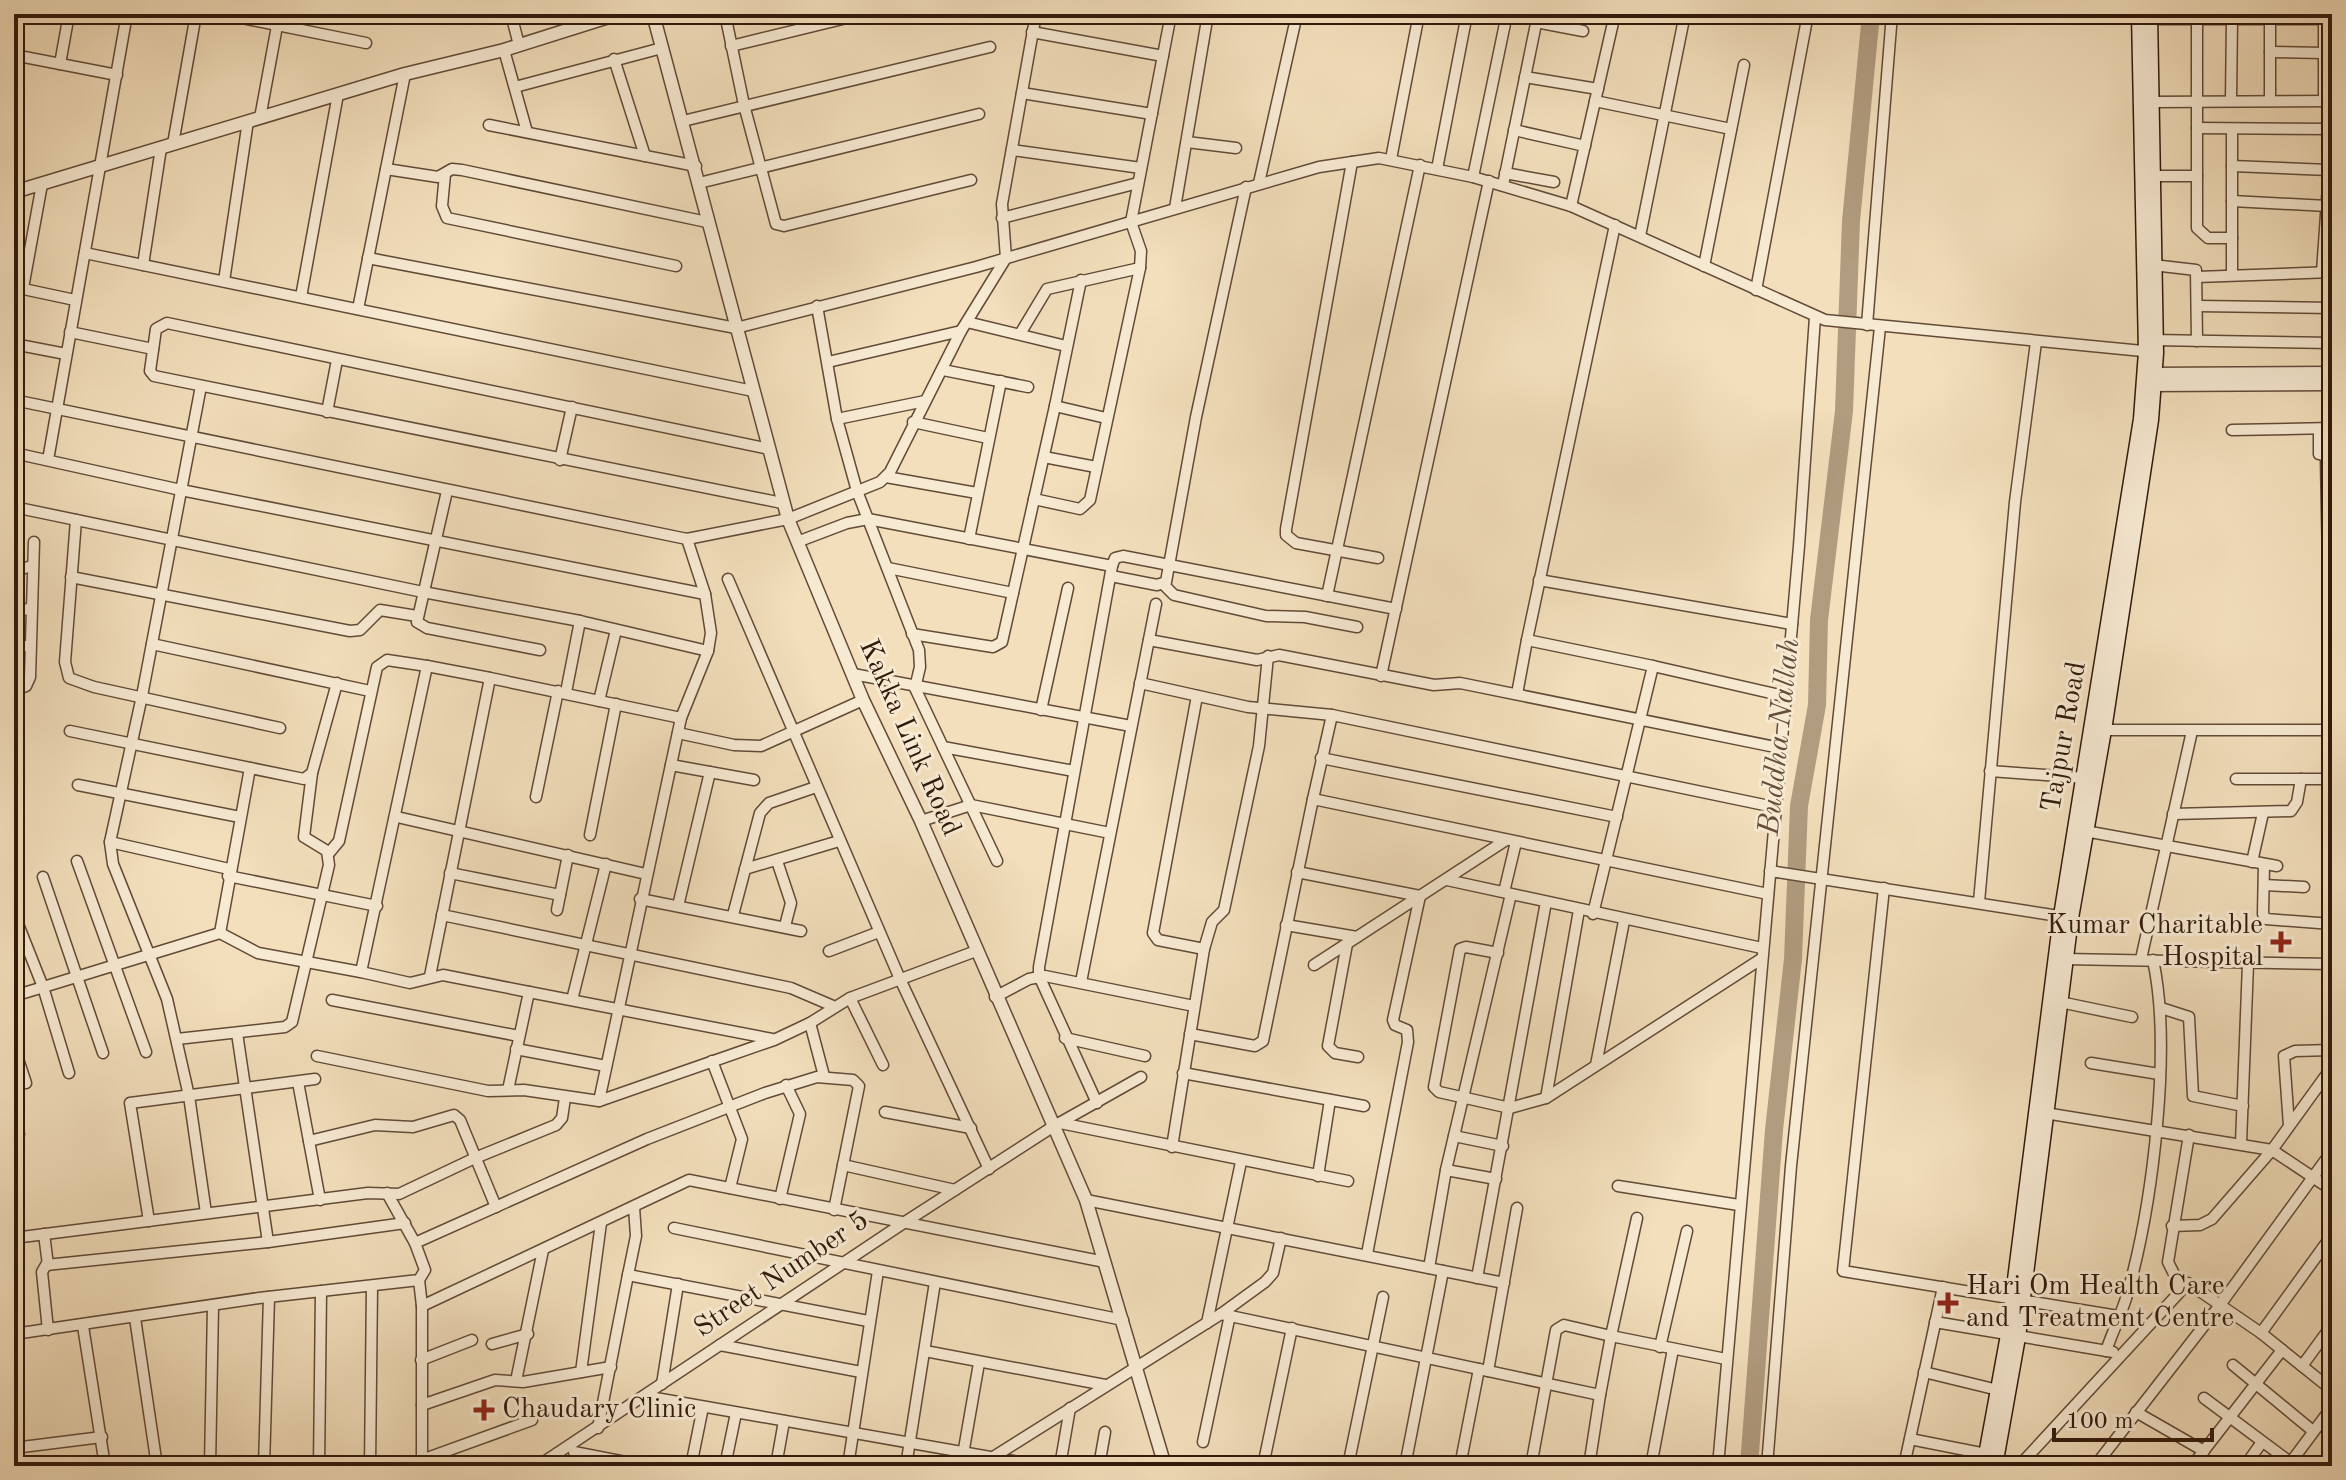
<svg xmlns="http://www.w3.org/2000/svg" width="2346" height="1480" font-family="'Old Standard TT',serif">
  <rect width="100%" height="100%" fill="#f3dfbc"/>
  <filter id="stains"><feTurbulence type="fractalNoise" baseFrequency=".0025" numOctaves="4"/><feColorMatrix values="0 0 0 0 .2 0 0 0 0 .09 0 0 0 0 .02 0 0 0 .5 -.17"/></filter>
  <radialGradient id="worn" r=".72"><stop offset=".6" stop-color="#630" stop-opacity="0"/><stop offset="1" stop-color="#630" stop-opacity=".3"/></radialGradient>
  <g fill="none" stroke-linecap="round" stroke-linejoin="round">
    <polyline stroke="#b19c80" stroke-width="18" points="1749,1466 1774,1130 1793,959 1799,806 1817,705 1819,620 1844,411 1851,221 1871,14"/>
    <defs>
      <g id="minor">
        <polyline points="222,14 366,43"/>
        <polyline points="473,14 485,14"/>
        <polyline points="511,14 519,45"/>
        <polyline points="569,14 573,29"/>
        <polyline points="725,14 744,105 776,224 784,226 971,180"/>
        <polyline points="14,19 15,14"/>
        <polyline points="2146,19 2332,19"/>
        <polyline points="2197,19 2197,228 2208,238 2232,238"/>
        <polyline points="2324,19 2324,101"/>
        <polyline points="1536,22 1583,31"/>
        <polyline points="1032,32 1163,56"/>
        <polyline points="731,46 863,14"/>
        <polyline points="504,50 527,132"/>
        <polyline points="2270,52 2324,53"/>
        <polyline points="14,55 117,75"/>
        <polyline points="614,59 645,156"/>
        <polyline points="60,64 69,14"/>
        <polyline points="1525,77 1598,89"/>
        <polyline points="515,87 662,48"/>
        <polyline points="1022,93 1152,114"/>
        <polyline points="1595,101 1731,129"/>
        <polyline points="2231,101 2232,19"/>
        <polyline points="2270,101 2270,19"/>
        <polyline points="2152,102 2332,101"/>
        <polyline points="260,118 277,26"/>
        <polyline points="683,121 990,47"/>
        <polyline points="489,125 696,166"/>
        <polyline points="2197,128 2332,129"/>
        <polyline points="2232,129 2232,275"/>
        <polyline points="1514,130 1585,146"/>
        <polyline points="1187,142 1236,148"/>
        <polyline points="173,144 196,14"/>
        <polyline points="1012,150 1141,168"/>
        <polyline points="1391,159 1419,14"/>
        <polyline points="1352,162 1286,529 1286,535 1296,543 1378,558"/>
        <polyline points="2232,166 2329,170"/>
        <polyline points="386,169 438,177 452,169 462,170 707,222"/>
        <polyline points="1437,169 1467,14"/>
        <polyline points="1505,173 1554,182"/>
        <polyline points="445,174 442,206 447,218 676,266"/>
        <polyline points="2152,176 2197,176"/>
        <polyline points="1473,177 1507,14"/>
        <polyline points="699,183 979,114"/>
        <polyline points="1259,183 1297,14"/>
        <polyline points="1503,185 1538,14"/>
        <polyline points="2232,201 2327,206"/>
        <polyline points="1571,206 1615,14"/>
        <polyline points="1175,208 1208,14"/>
        <polyline points="1002,218 1138,183"/>
        <polyline points="1640,236 1685,14"/>
        <polyline points="85,253 753,391"/>
        <polyline points="368,258 736,328 976,267 1319,167 1379,158 1473,177 1571,206 1825,320 2153,352"/>
        <polyline points="143,265 161,148"/>
        <polyline points="2153,265 2196,270 2197,341"/>
        <polyline points="1704,266 1744,65"/>
        <polyline points="2322,272 2332,129"/>
        <polyline points="2197,277 2332,272"/>
        <polyline points="1081,280 1055,406 1106,418"/>
        <polyline points="224,281 248,121"/>
        <polyline points="14,287 75,300"/>
        <polyline points="23,288 42,184"/>
        <polyline points="1756,290 1808,14"/>
        <polyline points="301,297 338,94"/>
        <polyline points="817,306 837,419 857,491 919,650 920,667 915,688 997,861"/>
        <polyline points="2198,306 2332,308"/>
        <polyline points="358,309 405,74"/>
        <polyline points="967,322 1066,346"/>
        <polyline points="1867,325 1892,14"/>
        <polyline points="70,332 153,349"/>
        <polyline points="1020,334 1047,289 1140,268"/>
        <polyline points="2152,340 2332,343"/>
        <polyline points="14,344 66,354"/>
        <polyline points="828,362 961,331"/>
        <polyline points="943,370 1028,387"/>
        <polyline points="201,386 142,696 110,842 113,864 167,999 189,1096 206,1213"/>
        <polyline points="14,400 687,539 788,519 880,482 890,472 961,331 1006,258 1002,204 1036,14"/>
        <polyline points="327,412 337,360"/>
        <polyline points="837,419 925,401"/>
        <polyline points="913,422 988,438"/>
        <polyline points="2319,429 2319,454 2330,457"/>
        <polyline points="2232,430 2332,428"/>
        <polyline points="769,449 167,323 156,329 150,371 154,376 782,503"/>
        <polyline points="14,453 181,490 705,594"/>
        <polyline points="1044,457 1096,467"/>
        <polyline points="2326,457 2331,730"/>
        <polyline points="48,460 127,14"/>
        <polyline points="560,460 572,407"/>
        <polyline points="886,477 977,493"/>
        <polyline points="447,491 417,622 427,628 540,650"/>
        <polyline points="1034,499 1080,509 1090,500 1140,268 1141,251 1131,222 1171,14"/>
        <polyline points="14,507 423,592 580,621"/>
        <polyline points="76,520 65,662 69,678 94,687 280,728"/>
        <polyline points="969,539 1001,381"/>
        <polyline points="797,542 847,523 868,519 1112,566 1115,558 1123,556 1396,609"/>
        <polyline points="888,568 1013,593"/>
        <polyline points="14,571 32,566"/>
        <polyline points="1111,576 1157,585 1166,582 1196,417 1246,187"/>
        <polyline points="71,577 350,631 360,630 380,610 417,616"/>
        <polyline points="728,579 900,979 989,1169"/>
        <polyline points="1539,580 1792,624"/>
        <polyline points="1164,585 1174,595 1266,616 1305,617 1357,627"/>
        <polyline points="1327,596 1420,165"/>
        <polyline points="14,613 31,608"/>
        <polyline points="912,634 993,647 1002,642 1055,406"/>
        <polyline points="1149,640 1257,660 1279,655 1434,685 1460,683 1780,748"/>
        <polyline points="152,644 370,691"/>
        <polyline points="14,649 30,645"/>
        <polyline points="1653,666 1784,696"/>
        <polyline points="853,674 1131,726"/>
        <polyline points="1381,676 1489,181"/>
        <polyline points="1140,683 1248,707 1332,715"/>
        <polyline points="14,691 26,686 30,677 34,542"/>
        <polyline points="566,692 580,621 708,651"/>
        <polyline points="1517,694 1527,640"/>
        <polyline points="1197,696 1153,933 1158,940 1204,949"/>
        <polyline points="599,701 616,630"/>
        <polyline points="1041,710 1068,588"/>
        <polyline points="2104,730 2332,730"/>
        <polyline points="70,731 304,779 312,773 337,683"/>
        <polyline points="678,733 734,745 761,746 863,700"/>
        <polyline points="943,747 1074,771"/>
        <polyline points="1321,758 1617,817"/>
        <polyline points="671,765 754,780"/>
        <polyline points="1990,771 2085,778"/>
        <polyline points="2236,779 2332,779"/>
        <polyline points="78,785 240,817"/>
        <polyline points="536,797 558,691"/>
        <polyline points="1313,799 1332,715 1774,807"/>
        <polyline points="2173,814 2291,811 2297,802 2301,779"/>
        <polyline points="397,817 646,874"/>
        <polyline points="921,821 971,805 1110,833"/>
        <polyline points="2085,831 2277,866"/>
        <polyline points="590,835 616,704"/>
        <polyline points="110,842 229,869"/>
        <polyline points="329,853 339,841 377,667 387,660 427,666"/>
        <polyline points="77,861 146,1052"/>
        <polyline points="777,861 791,903 785,926"/>
        <polyline points="2252,862 2263,813"/>
        <polyline points="2264,864 2263,914 2266,919 2332,924"/>
        <polyline points="745,869 839,841"/>
        <polyline points="1770,871 2065,917"/>
        <polyline points="1297,872 1420,896 1393,1020 1395,1025 1407,1030 1408,1042 1367,1254"/>
        <polyline points="450,873 560,895"/>
        <polyline points="228,876 377,906"/>
        <polyline points="43,877 103,1053"/>
        <polyline points="1447,880 1762,948"/>
        <polyline points="2264,885 2304,887"/>
        <polyline points="1884,888 1843,1271 2118,1316"/>
        <polyline points="1504,892 1516,842"/>
        <polyline points="640,899 801,931"/>
        <polyline points="1979,902 2015,502 2036,342"/>
        <polyline points="678,906 710,772"/>
        <polyline points="557,910 568,855"/>
        <polyline points="14,914 43,987 69,1073"/>
        <polyline points="1593,914 1653,666 1527,640 1615,225"/>
        <polyline points="442,915 791,988 833,1006"/>
        <polyline points="733,915 760,813 769,803 816,787"/>
        <polyline points="1286,925 1357,937"/>
        <polyline points="220,933 250,768"/>
        <polyline points="1347,944 1328,1046 1335,1053 1358,1057"/>
        <polyline points="829,951 879,932"/>
        <polyline points="1498,953 1466,947 1460,949 1434,1087 1439,1092 1510,1108 1546,1098 1761,959"/>
        <polyline points="2065,959 2332,964"/>
        <polyline points="2141,959 2192,731"/>
        <polyline points="1314,965 1506,840"/>
        <polyline points="361,972 410,983 443,975 529,992 508,1090"/>
        <polyline points="430,976 490,678 681,718"/>
        <polyline points="1081,982 1156,604"/>
        <polyline points="529,992 772,1039"/>
        <polyline points="14,996 220,933 258,953 361,972 427,666 490,678"/>
        <polyline points="995,997 1029,979 1045,976 1194,1006"/>
        <polyline points="850,998 883,1065"/>
        <polyline points="332,1000 519,1036"/>
        <polyline points="572,1000 606,864"/>
        <polyline points="2060,1002 2132,1017"/>
        <polyline points="2161,1008 2189,1017 2193,1096 2243,1106"/>
        <polyline points="2332,1008 2332,1053"/>
        <polyline points="810,1023 824,1076"/>
        <polyline points="237,1033 268,1242"/>
        <polyline points="1190,1034 1255,1046 1263,1041 1313,799 1768,894"/>
        <polyline points="1065,1038 1145,1056"/>
        <polyline points="177,1039 285,1027 292,1022 329,865 327,851 304,837 312,773"/>
        <polyline points="14,1047 26,1083"/>
        <polyline points="516,1049 606,1066"/>
        <polyline points="317,1056 488,1091 524,1090 599,1101 774,1040 810,1023 850,998 976,951"/>
        <polyline points="712,1061 742,1139 730,1188"/>
        <polyline points="2091,1063 2159,1074"/>
        <polyline points="1596,1065 1624,921"/>
        <polyline points="1183,1073 1364,1106"/>
        <polyline points="298,1082 320,1200"/>
        <polyline points="1546,1098 1579,910"/>
        <polyline points="599,1101 681,718 708,651 711,633 705,594 687,539"/>
        <polyline points="1097,1103 1039,976 1039,967 1112,566"/>
        <polyline points="885,1112 971,1128"/>
        <polyline points="2045,1113 2272,1150 2332,1190"/>
        <polyline points="1060,1123 1348,1181"/>
        <polyline points="2289,1126 2284,1056 2295,1051 2331,1050"/>
        <polyline points="14,1136 19,1134"/>
        <polyline points="1454,1136 1503,1146"/>
        <polyline points="309,1141 375,1125 413,1127 454,1115 460,1120 496,1207"/>
        <polyline points="2241,1143 2248,964"/>
        <polyline points="1172,1147 1204,949 1212,922 1224,910 1259,746 1268,656"/>
        <polyline points="843,1165 955,1190"/>
        <polyline points="1446,1170 1496,1179"/>
        <polyline points="1318,1176 1330,1100"/>
        <polyline points="1618,1186 1739,1205"/>
        <polyline points="780,1199 800,1114 786,1085"/>
        <polyline points="1086,1200 1504,1283"/>
        <polyline points="149,1221 130,1103 315,1079"/>
        <polyline points="2172,1226 2200,1225 2212,1219 2272,1150 2332,1067"/>
        <polyline points="674,1228 1123,1320"/>
        <polyline points="44,1234 48,1265"/>
        <polyline points="14,1238 368,1193 399,1194 475,1158 556,1125 562,1118 565,1098"/>
        <polyline points="415,1243 647,1139 765,1093 817,1077 853,1080 859,1086 834,1210"/>
        <polyline points="1429,1268 1446,1170 1511,894"/>
        <polyline points="628,1275 636,1236 634,1207"/>
        <polyline points="1477,1278 1546,902"/>
        <polyline points="419,1280 422,1306 422,1458"/>
        <polyline points="2181,1288 2168,1262 2189,1135"/>
        <polyline points="422,1306 689,1180 1105,1262"/>
        <polyline points="1221,1314 1600,1395 1611,1336 1726,1359"/>
        <polyline points="135,1318 157,1466"/>
        <polyline points="1935,1322 2113,1352"/>
        <polyline points="1207,1323 1241,1162"/>
        <polyline points="83,1326 105,1466"/>
        <polyline points="48,1330 42,1272 46,1265 268,1242 405,1223"/>
        <polyline points="2261,1333 2332,1235"/>
        <polyline points="14,1334 259,1298 419,1280 425,1270 415,1243 387,1193"/>
        <polyline points="492,1344 528,1334"/>
        <polyline points="720,1345 861,1372"/>
        <polyline points="1660,1347 1687,1231"/>
        <polyline points="925,1351 1105,1385"/>
        <path d="M2106 1351C2113 1330 2124 1309 2129 1288 2153 1200 2172 1047 2153 960"/>
        <polyline points="421,1360 472,1340"/>
        <polyline points="2233,1365 2313,1431"/>
        <polyline points="2302,1366 2332,1325"/>
        <polyline points="1488,1371 1517,1208"/>
        <polyline points="581,1372 601,1223"/>
        <polyline points="1924,1372 1998,1390"/>
        <polyline points="516,1381 543,1250"/>
        <polyline points="662,1384 678,1284"/>
        <polyline points="644,1396 1042,1466"/>
        <polyline points="2204,1398 2290,1462"/>
        <polyline points="422,1405 495,1380 523,1382 611,1367"/>
        <polyline points="2136,1412 2204,1451"/>
        <polyline points="598,1428 628,1275 868,1321"/>
        <polyline points="1910,1439 1991,1455"/>
        <polyline points="1203,1442 1230,1315"/>
        <polyline points="14,1448 102,1437"/>
        <polyline points="574,1452 646,1466"/>
        <polyline points="210,1466 213,1306"/>
        <polyline points="264,1466 269,1297"/>
        <polyline points="319,1466 321,1291"/>
        <polyline points="370,1466 372,1286"/>
        <polyline points="405,1466 532,1420"/>
        <polyline points="538,1466 902,1224 1054,1126 1141,1077"/>
        <polyline points="691,1466 703,1407"/>
        <polyline points="725,1466 736,1413"/>
        <polyline points="776,1466 784,1421"/>
        <polyline points="848,1466 878,1271"/>
        <polyline points="906,1466 935,1282"/>
        <polyline points="961,1466 979,1363"/>
        <polyline points="979,1466 1221,1314 1265,1282 1273,1273 1281,1238"/>
        <polyline points="1060,1466 1070,1408"/>
        <polyline points="1099,1466 1105,1432"/>
        <polyline points="1263,1466 1292,1328"/>
        <polyline points="1348,1466 1383,1297"/>
        <polyline points="1405,1466 1443,1271"/>
        <polyline points="1460,1466 1479,1369"/>
        <polyline points="1531,1466 1556,1330 1564,1325 1611,1336 1637,1218"/>
        <polyline points="1589,1466 1600,1395"/>
        <polyline points="1651,1466 1673,1349"/>
        <polyline points="1718,1466 1799,546 1815,317"/>
        <polyline points="1767,1466 1791,1166 1880,327"/>
        <polyline points="1904,1466 1943,1287"/>
        <polyline points="2019,1466 2188,1283 2261,1333 2332,1390"/>
        <polyline points="2095,1466 2220,1305 2332,1151"/>
        <polyline points="2192,1466 2282,1350"/>
        <polyline points="2245,1466 2262,1442"/>
        <polyline points="2288,1466 2332,1407"/>
      </g>
      <g id="tertiary">
        <polyline points="653,14 788,519 863,700 921,821 1086,1200 1165,1466"/>
        <polyline points="14,192 405,74 504,50 618,14"/>
        <polyline points="2146,374 2332,373"/>
        <polyline points="2147,385 2332,384"/>
      </g>
      <g id="secondary">
        <polyline points="1984,1466 2008,1335 2061,916 2141,419 2146,352 2139,14"/>
        <polyline points="1995,1466 2018,1337 2071,918 2104,730 2151,420 2156,353 2150,14"/>
      </g>
    </defs>
    <use href="#minor" stroke="#624a37" stroke-width="13"/>
    <use href="#tertiary" stroke="#624a37" stroke-width="15"/>
    <use href="#secondary" stroke="#31190b" stroke-width="17"/>
    <use href="#minor" stroke="#f7ead3" stroke-width="10"/>
    <use href="#tertiary" stroke="#f7ead3" stroke-width="12"/>
    <use href="#secondary" stroke="#f7ead3" stroke-width="14"/>
  </g>
  <g fill="#8f2418" stroke="#f7ead3" stroke-width="3">
    <path d="M2277 930h8v8h8v8h-8v8h-8v-8h-8v-8h8z"/>
    <path d="M1944 1291h8v8h8v8h-8v8h-8v-8h-8v-8h8z"/>
    <path d="M480 1398h8v8h8v8h-8v8h-8v-8h-8v-8h8z"/>
  </g>
  <g text-anchor="middle" dominant-baseline="central" stroke-width="6" stroke-linejoin="round" paint-order="stroke">
    <g font-size="28" fill="#31190b" stroke="#f7ead3">
      <text transform="translate(2065 737) rotate(-80)">Tajpur Road</text>
      <text transform="translate(909 738) rotate(66)">Kakka Link Road</text>
      <text transform="translate(782 1275) rotate(-34)">Street Number 5</text>
    </g>
    <g font-size="28" fill="#31190b" stroke="#f7ead3" text-anchor="start">
      <text x="2263" y="926" text-anchor="end">Kumar Charitable<tspan x="2263" dy="32">Hospital</tspan></text>
      <text x="1966" y="1287">Hari Om Health Care<tspan x="1966" dy="32">and Treatment Centre</tspan></text>
      <text x="502" y="1410">Chaudary Clinic</text>
    </g>
    <g font-size="30" font-style="italic" fill="#644d3a" stroke="#f7ead3">
      <text transform="translate(1780 737) rotate(-84)">Buddha Nallah</text>
    </g>
  </g>
  <rect width="2346" height="1480" fill="none" stroke="#f3dfbc" stroke-width="48"/>
  <rect x="16" y="16" width="2314" height="1448" fill="none" stroke="#31190b" stroke-width="4"/>
  <rect x="24" y="24" width="2298" height="1432" fill="none" stroke="#31190b" stroke-width="2"/>
  <path d="M2054 1428v12h158v-12" fill="none" stroke="#31190b" stroke-width="4"/>
  <text x="2066" y="1428" font-size="24" fill="#31190b" stroke="#f7ead3" stroke-width="6" paint-order="stroke">100 m</text>
  <rect width="100%" height="100%" filter="url(#stains)"/>
  <rect width="100%" height="100%" fill="url(#worn)"/>
</svg>
